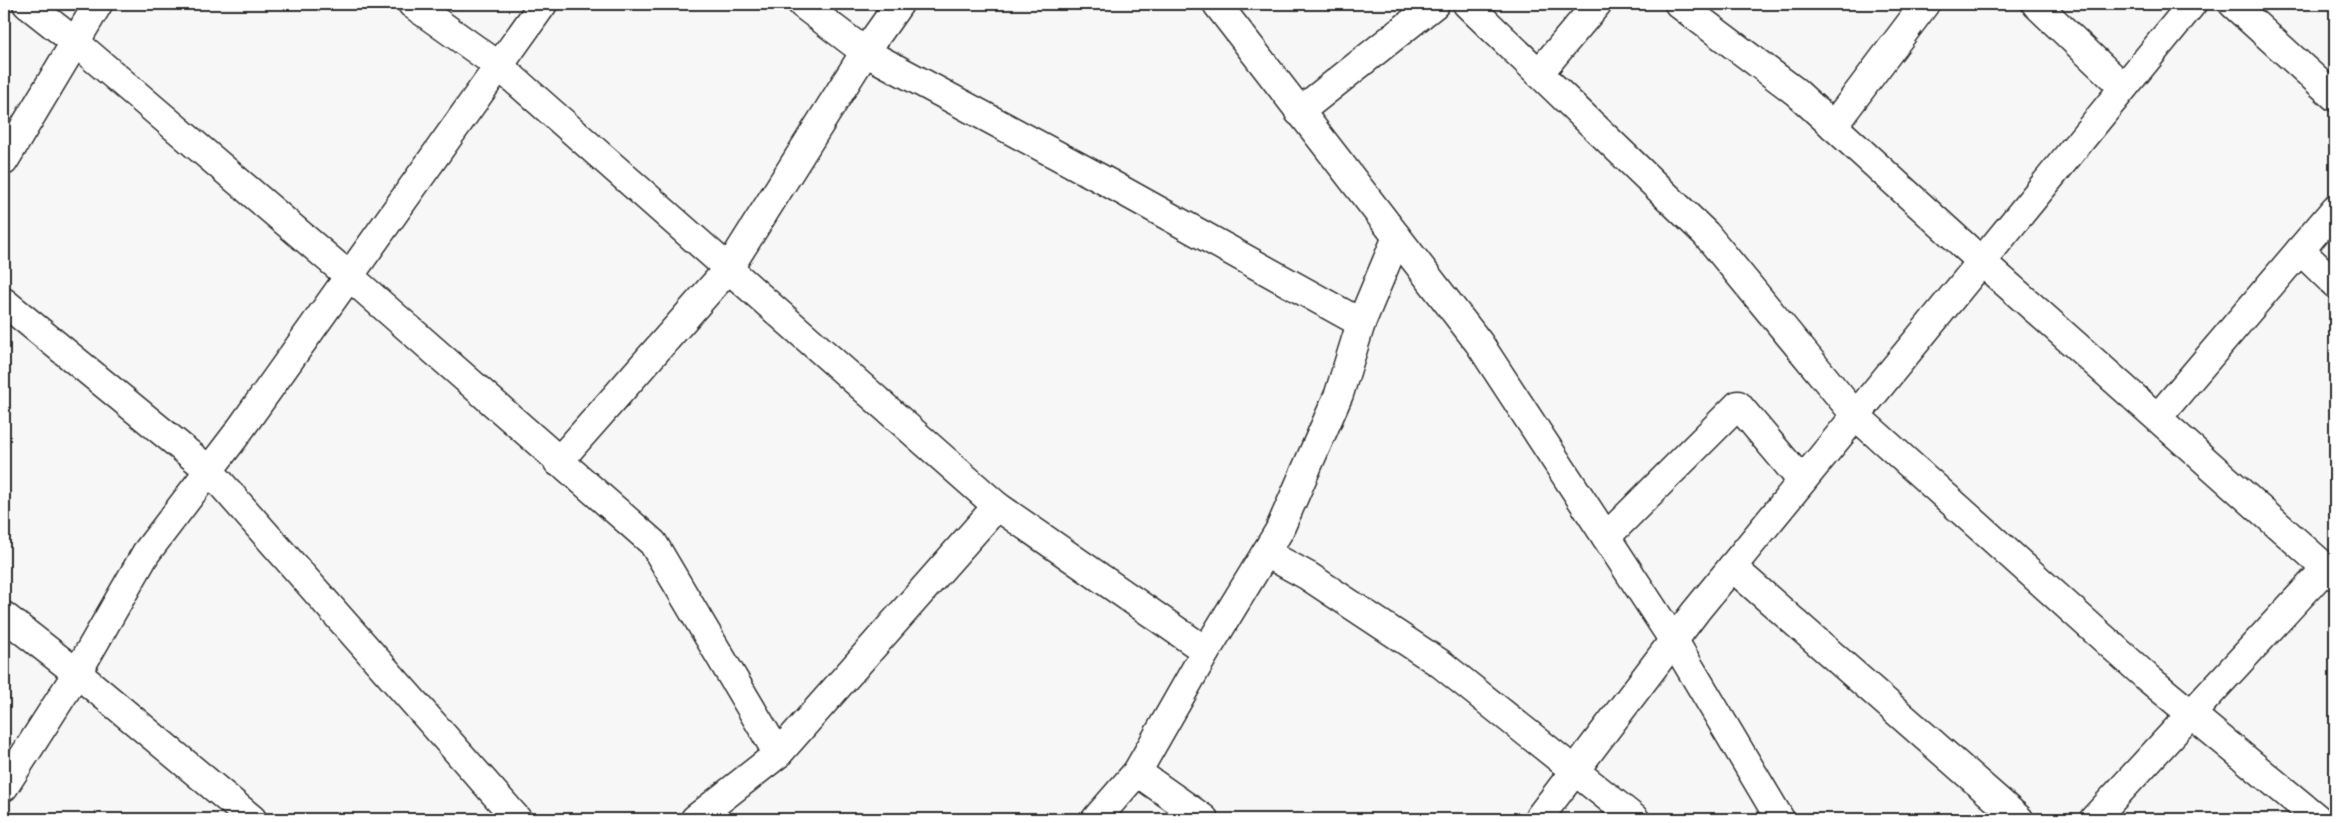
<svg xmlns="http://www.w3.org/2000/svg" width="2339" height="823" font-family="Mynerve,sans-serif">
  <rect width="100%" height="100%" fill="#f7f7f7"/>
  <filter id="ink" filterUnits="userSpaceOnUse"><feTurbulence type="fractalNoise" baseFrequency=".02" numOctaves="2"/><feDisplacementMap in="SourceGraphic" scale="10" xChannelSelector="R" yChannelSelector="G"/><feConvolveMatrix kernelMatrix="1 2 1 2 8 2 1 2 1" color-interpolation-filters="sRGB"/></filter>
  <g filter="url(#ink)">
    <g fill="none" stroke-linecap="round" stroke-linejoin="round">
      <defs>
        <g id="minor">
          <polyline points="27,4 75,42 349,276 653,543 778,754 997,506 499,66 412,4"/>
          <polyline points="802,4 865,52 1107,182 1361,323 1397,237"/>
          <polyline points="1217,4 1479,343 1674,641 1780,819"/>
          <polyline points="1467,4 1706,234 1856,416 2150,680 2318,819"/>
          <polyline points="1679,4 1796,92 1981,261 2335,576"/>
          <polyline points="2036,4 2123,87"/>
          <polyline points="2233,4 2335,97"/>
          <polyline points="1539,73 1597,4"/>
          <polyline points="1299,112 1435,4"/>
          <polyline points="1833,126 1925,4"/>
          <polyline points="4,161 98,4"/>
          <polyline points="2300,250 2335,284"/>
          <polyline points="4,302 209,470 517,819"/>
          <polyline points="2158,417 2335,209"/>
          <polyline points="558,462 729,268 865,52 899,4"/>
          <polyline points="997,506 1206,651 1279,531 1339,394 1361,323"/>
          <polyline points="1606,537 1738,405 1802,481"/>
          <polyline points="1266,553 1308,576 1441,664 1635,819"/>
          <polyline points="1732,567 2019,819"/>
          <polyline points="4,616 77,673 252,819"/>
          <polyline points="4,787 77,673 146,553 236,435 543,4"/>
          <polyline points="695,819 778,754"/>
          <polyline points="1096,819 1137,772"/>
          <polyline points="1204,819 1137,772 1206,651"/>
          <polyline points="1538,819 1696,611 2192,4"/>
          <polyline points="2094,819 2326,568"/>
        </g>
      </defs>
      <use href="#minor" stroke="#2b2b2b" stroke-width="31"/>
      <use href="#minor" stroke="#fff" stroke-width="28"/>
    </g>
  </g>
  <rect width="2339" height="823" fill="none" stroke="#fff" stroke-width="20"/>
  <rect x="10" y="10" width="2319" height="803" fill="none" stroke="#2b2b2b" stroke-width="2" filter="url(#ink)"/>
</svg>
